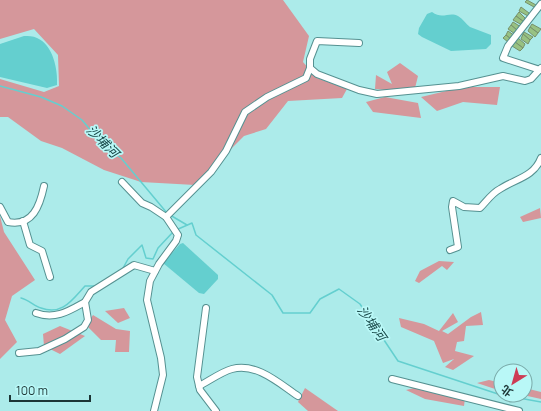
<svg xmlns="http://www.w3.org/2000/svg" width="541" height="411" font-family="Manrope,'Noto Sans TC',sans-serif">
  <rect width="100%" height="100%" fill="#acebea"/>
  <g fill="#d5979b">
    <polygon points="0,0 283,0 309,36 303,62 317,78 347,89 342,98 288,101 266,129 244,136 195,185 141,182 104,170 62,148 41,141 8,117 0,117 0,79 44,92 59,86 58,55 34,29 0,39"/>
    <polygon points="400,63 418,76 415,88 386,90 375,89 376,75 392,84 387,72"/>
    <polygon points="463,87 500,87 497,105 463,102 437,111 421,97"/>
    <polygon points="385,97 418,103 421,118 373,112 366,102"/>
    <polygon points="540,208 541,218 523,222 520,217"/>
    <polygon points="0,216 4,232 35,280 12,296 5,320 17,342 0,359"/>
    <polygon points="439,261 454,262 447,270 442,266 419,283 415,281 420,271"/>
    <polygon points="124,308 130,318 118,323 105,311"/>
    <polygon points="481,312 483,325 466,326 464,341 457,342 455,351 474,356 453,370 445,367 454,359 443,363 434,341 401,327 399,318 424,324 439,331 453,313 458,322 442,331 448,334 471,317"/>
    <polygon points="93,315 116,329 130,331 129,352 115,352 116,340 101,340 86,325"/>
    <polygon points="60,326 85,336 60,354 44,346 43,334"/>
    <polygon points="489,380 501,383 501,391 477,383"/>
    <polygon points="305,388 338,411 308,411 298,402"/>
    <polygon points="414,388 465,398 464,406 425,399 406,390"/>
    <polygon points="525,388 541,392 541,399 523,395 525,395"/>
  </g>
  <g fill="#64cfcf">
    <path d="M432 12C443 20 449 11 458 16 463 19 466 24 470 27 477 30 484 32 491 35V44L486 49 451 51 422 37 418 34 419 28 427 14Z"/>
    <path d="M24 36C28 36 33 36 37 38 53 45 58 69 57 85L47 88 0 77V44Z"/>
    <polygon points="183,243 218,275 218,279 204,294 199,293 163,263 180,244"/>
  </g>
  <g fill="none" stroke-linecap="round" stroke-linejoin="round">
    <g stroke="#64cfcf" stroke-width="1.5">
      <polyline points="0,86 41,97 62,106 82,120 103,145 121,158 167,213"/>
      <polyline points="170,215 187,225"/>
      <polyline points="176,230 192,223 196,235 272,295 283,313 310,313 320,299 339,289 360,304 398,361 501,395"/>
      <polyline points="122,270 128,259 142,245 146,258 153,259 158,248 173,232"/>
      <path d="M21 298C29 300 34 306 41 308 62 316 72 300 85 286H97"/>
      <polyline points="502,395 541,402"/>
    </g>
  </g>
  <g fill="#98c283" stroke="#77906a">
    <polygon points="527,0 536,5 534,7 525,2"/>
    <polygon points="521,7 529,13 528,16 519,11"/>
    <polygon points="519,12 525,18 524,22 516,16"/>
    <polygon points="516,16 524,22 522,25 513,20"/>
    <polygon points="513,22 521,27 518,31 511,25"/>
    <polygon points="532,24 541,29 538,33 530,27"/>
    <polygon points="511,25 518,31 515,34 508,29"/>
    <polygon points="530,27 538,33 535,37 528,31"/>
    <polygon points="508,31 515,36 512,40 506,35"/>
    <polygon points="524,32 533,37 530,40 523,34"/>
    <polygon points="523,34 530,40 528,44 521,39"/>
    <polygon points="506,35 512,40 508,42 503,38"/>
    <polygon points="518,38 525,44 523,48 515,42"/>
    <polygon points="515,42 523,48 520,51 512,46"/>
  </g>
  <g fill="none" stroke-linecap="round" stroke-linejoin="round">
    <defs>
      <g id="minor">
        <polyline points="359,43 317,41 310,59 310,68 317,74 359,90 377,94 459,86 503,76 525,81 531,79 541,68"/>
        <polyline points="540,70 503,58 508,46 541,4"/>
        <polyline points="122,182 142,203 151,207 166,217 178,235 176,241 159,264 150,281 147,300 161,358 163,375 154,411"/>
        <path d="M0 207 8 222C33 227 40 205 44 186"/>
        <polyline points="166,217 211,172 226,151 245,112 267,97 306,78 310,68"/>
        <polyline points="23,221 30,245 42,251 50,277"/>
        <path d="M450 250 458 247 452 207 453 201 464 207 480 208C486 202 492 193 500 189 515 179 534 177 541 158"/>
        <polyline points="206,308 197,377 200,390 216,411"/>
        <path d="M36 313C55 320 69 311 85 302"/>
        <polyline points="19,353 39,351 65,339 84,327 88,320 85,302 91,292 134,265 155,271"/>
        <polyline points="392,379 519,411"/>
        <path d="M199 386C209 381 221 372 232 369 256 362 280 384 298 396"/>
      </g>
    </defs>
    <use href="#minor" stroke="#559191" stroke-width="8"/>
    <use href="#minor" stroke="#fff" stroke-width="6"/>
  </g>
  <g text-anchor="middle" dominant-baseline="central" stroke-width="3.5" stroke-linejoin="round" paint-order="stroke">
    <g font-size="13" font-style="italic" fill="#184848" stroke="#b9f8f7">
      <text transform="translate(103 141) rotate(45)">沙埔河</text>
      <text transform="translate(372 323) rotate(55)">沙埔河</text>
    </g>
  </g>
  <g transform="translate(513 383) rotate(217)"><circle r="19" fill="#b9f8f7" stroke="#7aaaa9"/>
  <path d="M0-3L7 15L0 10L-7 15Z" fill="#cd3c55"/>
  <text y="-6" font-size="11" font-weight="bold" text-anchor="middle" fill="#1c3535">北</text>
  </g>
  <path d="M10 395v6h80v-6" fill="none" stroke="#1c3535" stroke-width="2"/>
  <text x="16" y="395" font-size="12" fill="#1c3535" stroke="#b9f8f7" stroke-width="3" paint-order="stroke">100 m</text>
</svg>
